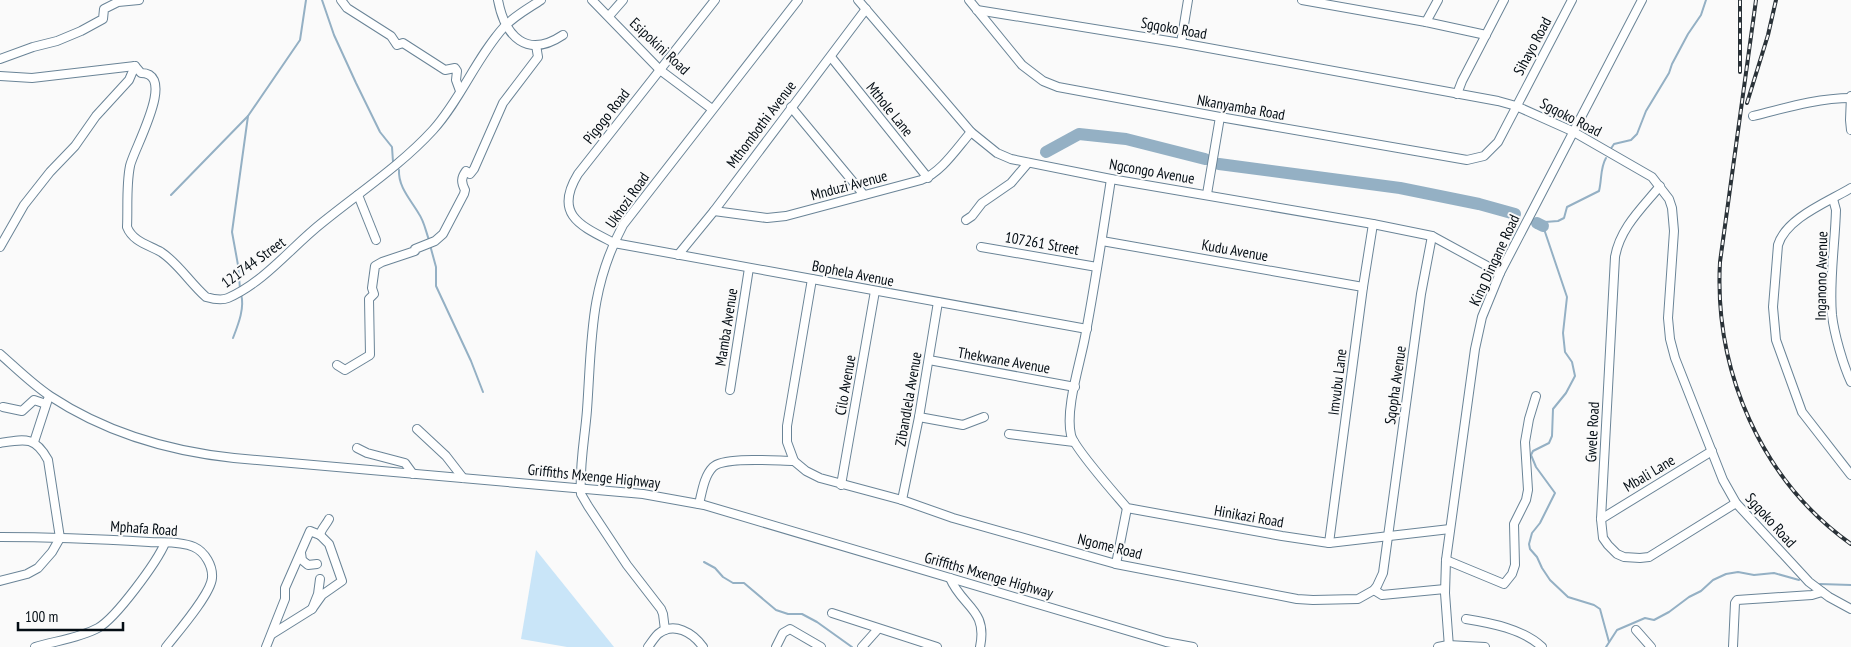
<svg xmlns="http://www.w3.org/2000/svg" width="1851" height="647" font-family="'PT Sans Narrow',sans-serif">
  <rect width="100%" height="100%" fill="#fafafa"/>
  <polygon fill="#c9e5f8" points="536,550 614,647 567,647 521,639"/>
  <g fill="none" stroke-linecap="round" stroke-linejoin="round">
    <g stroke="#94b0c4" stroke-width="2">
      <polyline points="322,0 334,35 356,83 380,132 392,147 393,162"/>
      <polyline points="1610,150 1614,144 1631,140 1637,134 1646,111 1669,73 1672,64 1688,34 1701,15 1706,0"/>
      <path d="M1606 158C1600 168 1602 179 1599 191L1567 207 1564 218 1558 221 1545 222 1543 226 1567 297 1563 333 1565 352 1572 362 1575 376 1566 393 1553 409 1552 436 1549 443 1533 451 1531 455 1536 467 1555 493 1540 523 1532 533 1529 544 1530 549 1537 557 1542 568 1550 580 1568 597 1594 605 1600 609 1609 642"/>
      <path d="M399 170C398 187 411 200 419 214 424 221 426 232 429 240"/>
      <polyline points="171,195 248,116 300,40 306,0"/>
      <polyline points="430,245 436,267 436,286 471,361 483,392"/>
      <polyline points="240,289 238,265 232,232 248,116"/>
      <path d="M233 338C238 325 245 308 241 294"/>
      <polyline points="704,562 715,568 723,577 733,583 744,583 776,610 788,614 802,614 817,622 852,647"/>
      <polyline points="1820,584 1851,585"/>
      <polyline points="1606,647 1617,630 1645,618 1654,620 1669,612 1689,597 1701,591 1713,580 1726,574 1738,572 1754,575 1774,573 1799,580"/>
    </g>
    <g stroke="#94b0c4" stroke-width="12">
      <polyline points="1046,152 1079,134 1126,139 1205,159"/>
      <polyline points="1219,164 1400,188 1479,204 1515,214"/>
      <polyline points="1537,223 1543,226"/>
    </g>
    <defs>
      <g id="minor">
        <polyline points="341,0 347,8 391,36 397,45 403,43 445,70 455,68 457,71 456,80 460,91"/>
        <path d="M498 0C505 37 527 59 563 35"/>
        <polyline points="592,0 660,70 712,109"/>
        <path d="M715 0 578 174C553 215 581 226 614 243L1087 329"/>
        <polyline points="858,0 971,132 997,153 1011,159 1111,179 1373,224 1432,236 1500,273"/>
        <polyline points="969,0 1022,65 1043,81 1058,87 1220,117 1467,160 1484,156 1498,142 1572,0"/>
        <polyline points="1302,0 1426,22 1486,35"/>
        <polyline points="977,10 1181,43 1498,101 1516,106 1572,131 1652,177 1669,199 1672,208 1674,231 1668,318 1670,339 1675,358 1723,480 1736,503 1809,582 1829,597 1851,609"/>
        <polyline points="609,16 623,0"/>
        <polyline points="1426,22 1438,0"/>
        <polyline points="1181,43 1188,0"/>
        <polyline points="831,57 928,178"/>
        <polyline points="0,59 33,47 57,41 81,31 103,19 104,9 118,2 139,0"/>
        <polyline points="0,76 32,78 135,66"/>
        <polyline points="1457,94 1462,81 1504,0"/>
        <polyline points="1851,96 1850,120 1851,130"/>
        <polyline points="791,107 864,195"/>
        <path d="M1753 116C1785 108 1818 98 1851 98"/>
        <path d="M1111 179C1103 232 1095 285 1085 337 1080 364 1065 409 1071 435 1074 448 1117 496 1127 508L1282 536 1329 543 1450 529"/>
        <path d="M1660 186C1642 208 1620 228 1615 257L1601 519 1603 538 1608 545 1617 554 1624 557 1640 558 1649 557 1736 503"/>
        <path d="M1851 188C1828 202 1786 218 1778 245L1773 307 1776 340 1802 412 1851 475"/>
        <polyline points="1207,194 1220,117"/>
        <polyline points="358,195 376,240"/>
        <path d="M1833 199 1836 210C1835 245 1829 281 1832 315 1834 333 1843 365 1851 382"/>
        <path d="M714 211 767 218 786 216 921 180C941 173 957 148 971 132"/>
        <polyline points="966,220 972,216 982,203 1011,183 1028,163"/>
        <polyline points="1102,241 1363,287"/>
        <path d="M0 247 24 205 50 172 75 146 96 116 129 80 135 66 141 73C178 73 133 150 130 166 126 186 128 208 127 227 133 242 149 245 161 252 178 263 190 283 206 297 213 299 221 301 228 298 266 281 291 247 323 222 360 192 401 165 433 130 461 99 476 58 504 27 514 16 529 8 541 0"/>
        <polyline points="981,247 1097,267"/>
        <polyline points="678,255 714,211 866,9"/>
        <polyline points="812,279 787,426 787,442 794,461 806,471 820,478 902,500 953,518 1116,564 1297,599 1313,600 1358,599 1374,590 1377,586 1383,573 1421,294 1432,236"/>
        <path d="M0 354C16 368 32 384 50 396 106 433 168 451 234 458L643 494 704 505 1166 642 1193 647"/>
        <polyline points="929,360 1075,387"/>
        <path d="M337 365 345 370 370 355 369 299 374 294 372 288 375 266 382 262 415 251V249L435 241 443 234 464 194 465 190C461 182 461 178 466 171L470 174 474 169 503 103 538 57 536 45"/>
        <polyline points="730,390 749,268"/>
        <polyline points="3,407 22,411 34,400 46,404"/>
        <polyline points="919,417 963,425 984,417"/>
        <polyline points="417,429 446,456 463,478"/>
        <polyline points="1009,434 1074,442"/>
        <polyline points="34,442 48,399"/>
        <path d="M0 443C25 439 35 436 48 460L60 538 52 552 38 568 27 574 0 581"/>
        <polyline points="357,448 367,453 405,463 413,474"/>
        <polyline points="841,485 875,291"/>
        <polyline points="902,500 919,417 938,302"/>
        <path d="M699 504C702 492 704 476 713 467 724 456 777 461 794 461"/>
        <polyline points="1601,519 1712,451"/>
        <polyline points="320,535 329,544 342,581 322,595 312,609 318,594 320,579"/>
        <path d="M0 537C50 537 99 539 149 542 163 543 181 541 194 547 205 552 213 566 212 578 211 594 177 633 166 647"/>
        <polyline points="1329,543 1363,287 1373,224"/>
        <polyline points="301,553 302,560 308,565 317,564"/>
        <polyline points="1446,560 1504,584 1512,574 1515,565 1514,524 1526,500 1528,490 1525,442 1529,419 1536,396"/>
        <polyline points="1116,564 1127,508"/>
        <path d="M950 578C962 607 988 609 980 647"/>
        <polyline points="1374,590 1382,595 1445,589"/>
        <polyline points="832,613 937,647"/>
        <path d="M1466 619C1491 623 1523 629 1542 647"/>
        <path d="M665 630 663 614 661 609 627 565 588 506 581 494C579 466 585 437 587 410 592 341 589 289 623 225L798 0"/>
        <polyline points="1636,630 1651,647"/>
        <polyline points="272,634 312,609"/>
        <path d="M35 647C55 641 80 638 98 628 116 618 157 562 165 543"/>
        <path d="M266 647 285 599V588L310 531 320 535C321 529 326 525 329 519"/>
        <path d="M648 647C651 643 654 638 658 634 674 621 693 633 703 647"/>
        <polyline points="776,647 783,633 790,629 821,647"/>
        <polyline points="862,647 878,629"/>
        <polyline points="1438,647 1448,645 1485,647"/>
        <polyline points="1449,647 1445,593 1446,560 1475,349 1482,317 1500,273 1642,0"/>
        <polyline points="1733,647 1735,603 1737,600 1812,595 1822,592"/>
      </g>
    </defs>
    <use href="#minor" stroke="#6a8497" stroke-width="10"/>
    <use href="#minor" stroke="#fff" stroke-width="8"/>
    <defs>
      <g id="rail">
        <path d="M1756 0 1720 262C1714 371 1761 480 1851 544"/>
        <polyline points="1740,72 1740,0"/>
        <polyline points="1747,103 1768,35 1776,0"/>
      </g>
    </defs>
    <use href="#rail" stroke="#2a3238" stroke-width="4"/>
    <use href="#rail" stroke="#fafafa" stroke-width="2" stroke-dasharray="5.5" stroke-linecap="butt"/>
  </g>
  <g text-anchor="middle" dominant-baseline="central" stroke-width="4" stroke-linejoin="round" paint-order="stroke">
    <g font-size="15" fill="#040d14" stroke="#fafafa">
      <text transform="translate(1174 28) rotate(10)">Sgqoko Road</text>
      <text transform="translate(660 46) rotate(43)">Esipokini Road</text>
      <text transform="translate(1532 46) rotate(-62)">Sihayo Road</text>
      <text transform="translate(1241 107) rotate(10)">Nkanyamba Road</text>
      <text transform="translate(890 109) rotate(51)">Mthole Lane</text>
      <text transform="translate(606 116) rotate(-52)">Pigogo Road</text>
      <text transform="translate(1571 117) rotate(27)">Sgqoko Road</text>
      <text transform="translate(761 124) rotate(-53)">Mthombothi Avenue</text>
      <text transform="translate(1152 171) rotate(10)">Ngcongo Avenue</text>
      <text transform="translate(849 185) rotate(-15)">Mnduzi Avenue</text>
      <text transform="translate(627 200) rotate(-55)">Ukhozi Road</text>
      <text transform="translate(1042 243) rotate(10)">107261 Street</text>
      <text transform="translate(1235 250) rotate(10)">Kudu Avenue</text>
      <text transform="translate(1494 260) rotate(-65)">King Dingane Road</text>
      <text transform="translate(253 262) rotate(-36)">121744 Street</text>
      <text transform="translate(853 273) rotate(11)">Bophela Avenue</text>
      <text transform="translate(1821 276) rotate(-89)">Inganono Avenue</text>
      <text transform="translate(726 327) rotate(-81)">Mamba Avenue</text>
      <text transform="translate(1004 360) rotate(10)">Thekwane Avenue</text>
      <text transform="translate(1337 382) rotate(-83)">Imvubu Lane</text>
      <text transform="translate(845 385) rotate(-80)">Cilo Avenue</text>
      <text transform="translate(1395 385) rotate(-82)">Sqopha Avenue</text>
      <text transform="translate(908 399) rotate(-80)">Zibandlela Avenue</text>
      <text transform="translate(1592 432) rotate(-87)">Gwele Road</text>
      <text transform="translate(1649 473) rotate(-31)">Mbali Lane</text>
      <text transform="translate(594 476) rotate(6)">Griffiths Mxenge Highway</text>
      <text transform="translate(1249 516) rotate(10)">Hinikazi Road</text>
      <text transform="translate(1771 520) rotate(48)">Sgqoko Road</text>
      <text transform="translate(144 528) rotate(4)">Mphafa Road</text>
      <text transform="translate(1110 546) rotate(14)">Ngome Road</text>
      <text transform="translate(989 575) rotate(16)">Griffiths Mxenge Highway</text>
    </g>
  </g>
  <path d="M18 622v8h105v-8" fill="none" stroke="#040d14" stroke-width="2.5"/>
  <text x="25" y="622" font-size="15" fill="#040d14" stroke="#fafafa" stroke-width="4" paint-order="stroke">100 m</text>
</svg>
